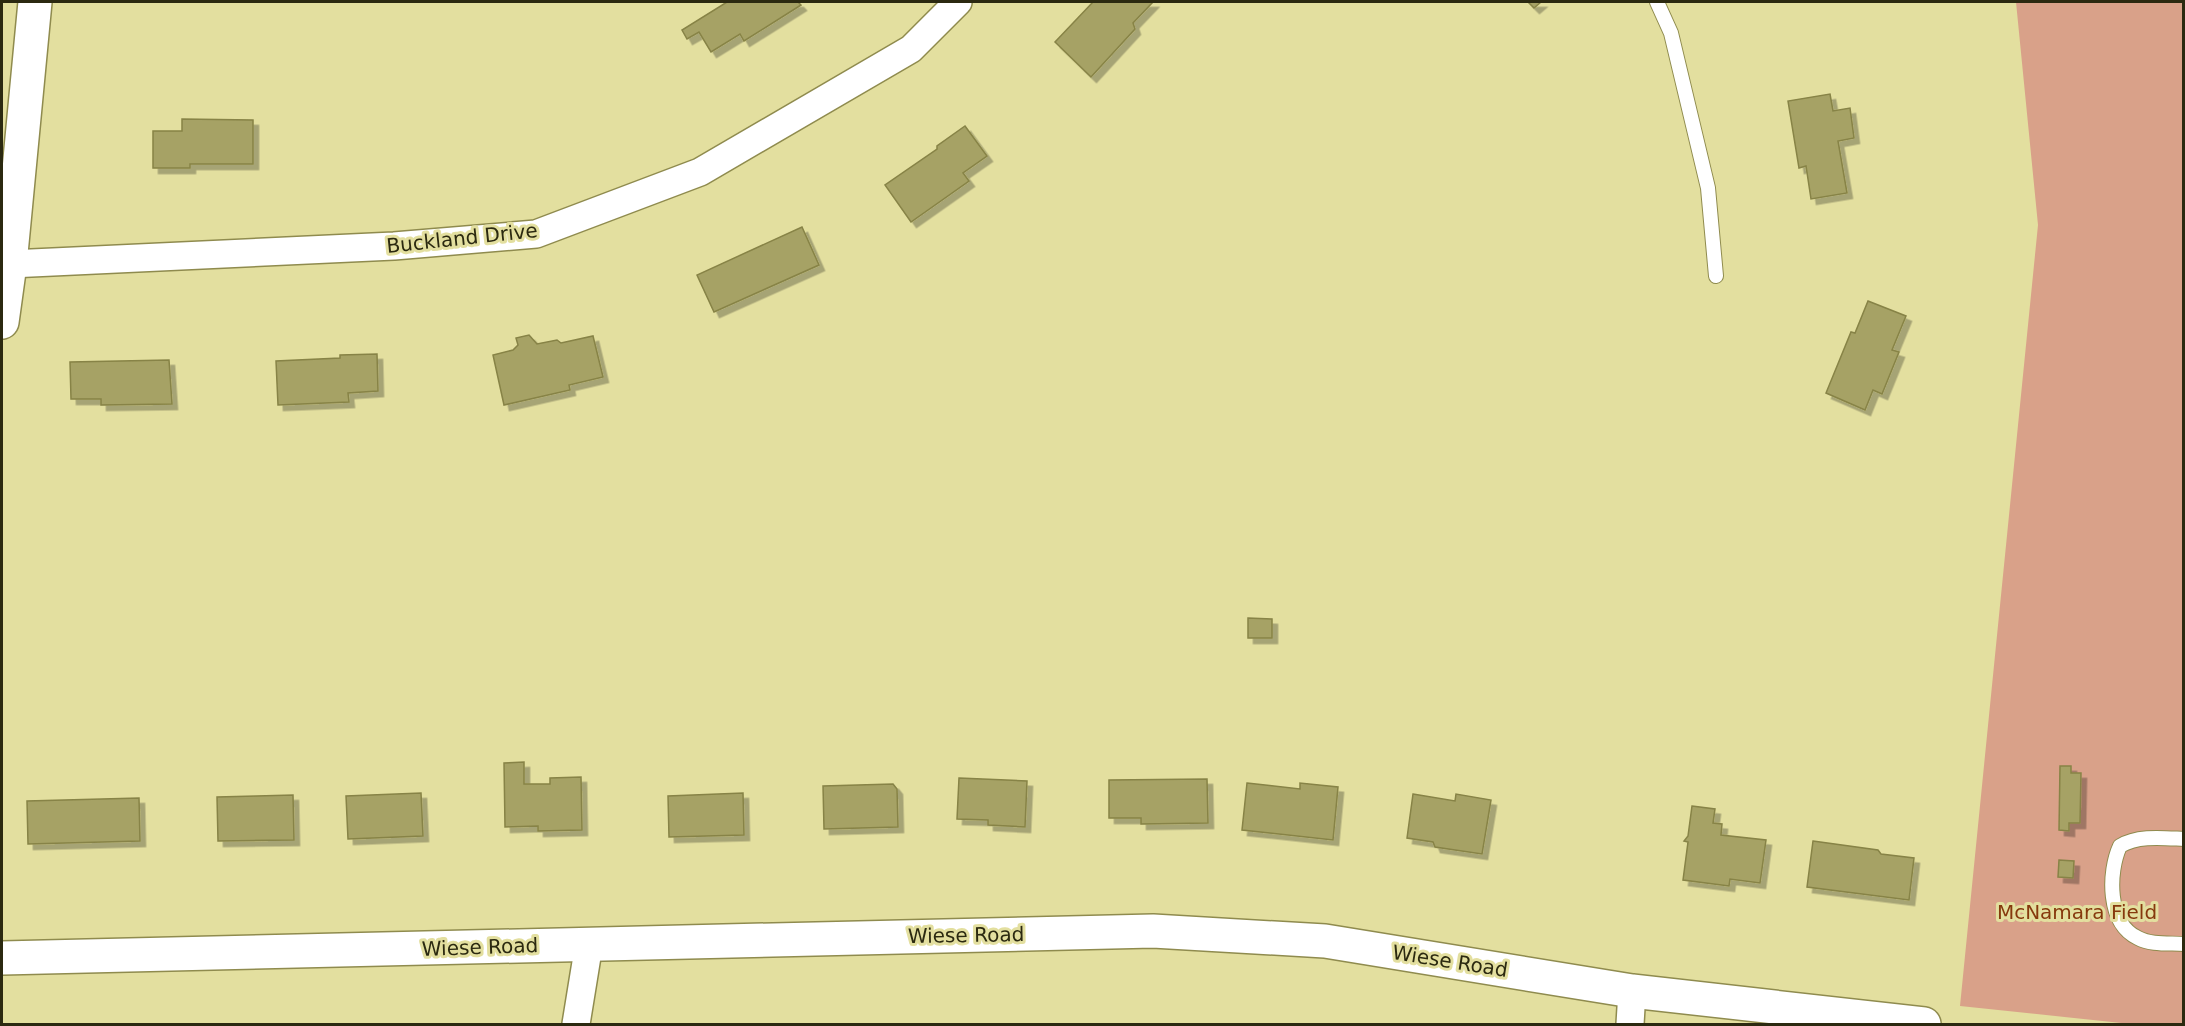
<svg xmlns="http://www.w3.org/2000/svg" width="2185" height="1026" font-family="'DejaVu Sans',sans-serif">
  <defs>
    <filter id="shadow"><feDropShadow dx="5.5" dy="5.5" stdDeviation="0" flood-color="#0004"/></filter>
  </defs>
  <rect width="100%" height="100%" fill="#e3df9f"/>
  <polygon fill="#d9a189" points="2016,2 2183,2 2183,1024 2131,1024 1960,1006 2038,225"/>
  <g fill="#a6a265" stroke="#878346" stroke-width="1.5" filter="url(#shadow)">
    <polygon points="727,2 798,2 801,5 744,41 740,34 711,52 699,32 687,39 682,30"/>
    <polygon points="1093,2 1153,2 1133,23 1135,29 1091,77 1055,42"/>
    <polygon points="1528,2 1541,2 1534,8"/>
    <polygon points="1830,94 1833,111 1850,108 1854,138 1838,141 1847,193 1811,199 1806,166 1799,168 1788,101"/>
    <polygon points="182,119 253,120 253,164 190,164 190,168 153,168 153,131 182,131"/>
    <polygon points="965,126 987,156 963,173 969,181 911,222 885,185 937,149 937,146"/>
    <polygon points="802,227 819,265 714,312 697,275"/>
    <polygon points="1868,301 1906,316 1892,350 1899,352 1882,394 1873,390 1865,410 1826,393 1851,332 1855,333"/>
    <polygon points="529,335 537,344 557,340 561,343 593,336 603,377 569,385 570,390 504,405 493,355 513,350 518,345 516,338"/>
    <polygon points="377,354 378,391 348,393 349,402 278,405 276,361 340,358 340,355"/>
    <polygon points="169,360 172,404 101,405 101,399 71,399 70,362"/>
    <polygon points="1248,618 1272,619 1272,638 1248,638"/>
    <polygon points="524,762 524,784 550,784 550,778 581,777 582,830 538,831 538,826 505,827 504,763"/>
    <polygon points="2060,766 2071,766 2071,773 2081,773 2080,823 2069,823 2069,831 2059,830"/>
    <polygon points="959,778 1027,781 1025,827 988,825 988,820 957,819"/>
    <polygon points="1207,779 1208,823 1141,824 1141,818 1109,818 1109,780"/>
    <polygon points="1247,783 1300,789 1300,783 1338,787 1333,840 1242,830"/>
    <polygon points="893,784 897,789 898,827 824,829 823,786"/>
    <polygon points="421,793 423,836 348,839 346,796"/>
    <polygon points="743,793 744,835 669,837 668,796"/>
    <polygon points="1413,794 1455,801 1456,794 1491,800 1482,854 1435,847 1433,842 1407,838"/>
    <polygon points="293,795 294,840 218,841 217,797"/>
    <polygon points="139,798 140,841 28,844 27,801"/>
    <polygon points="1692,806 1715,809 1713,823 1722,824 1721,835 1766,840 1760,883 1730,879 1729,886 1683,880 1688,842 1684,841 1688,836"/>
    <polygon points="1813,841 1878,850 1881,854 1914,858 1909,900 1807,887"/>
    <polygon points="2059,860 2074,861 2073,878 2058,877"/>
  </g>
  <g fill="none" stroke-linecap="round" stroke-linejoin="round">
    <defs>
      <g id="service">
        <polyline points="1657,2 1671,33 1708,188 1716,276"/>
        <path d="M2184 839C2163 838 2138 835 2120 846 2108 872 2107 924 2138 938 2151 945 2169 943 2184 944"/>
      </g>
      <g id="minor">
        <polyline points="10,264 394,246 536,234 700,172 911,49 958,2"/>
        <polyline points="576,1024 589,944"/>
        <polyline points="1630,1024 1632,991"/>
      </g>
      <g id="tertiary">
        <polyline points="2,322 10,264 35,2"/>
        <polyline points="2,958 1153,931 1325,941 1632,991 1924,1024"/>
      </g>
    </defs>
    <use href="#service" stroke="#8f8b4e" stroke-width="16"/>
    <use href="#minor" stroke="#8f8b4e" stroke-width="30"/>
    <use href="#tertiary" stroke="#8f8b4e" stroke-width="36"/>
    <use href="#service" stroke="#fff" stroke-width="14"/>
    <use href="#minor" stroke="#fff" stroke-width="27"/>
    <use href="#tertiary" stroke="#fff" stroke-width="33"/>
  </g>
  <g text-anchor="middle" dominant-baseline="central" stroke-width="6" stroke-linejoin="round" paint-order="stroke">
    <g font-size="20" fill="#2b2910" stroke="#e3df9f">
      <text transform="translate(462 238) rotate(-6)">Buckland Drive</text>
      <text transform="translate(966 935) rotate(-1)">Wiese Road</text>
      <text transform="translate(480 947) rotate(-2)">Wiese Road</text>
      <text transform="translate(1450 961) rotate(9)">Wiese Road</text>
    </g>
    <g font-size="20" fill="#86390d" stroke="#e3df9f">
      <text x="2077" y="912">McNamara Field</text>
    </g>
  </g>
  <rect width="2185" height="1026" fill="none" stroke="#2b2910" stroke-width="6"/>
</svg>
